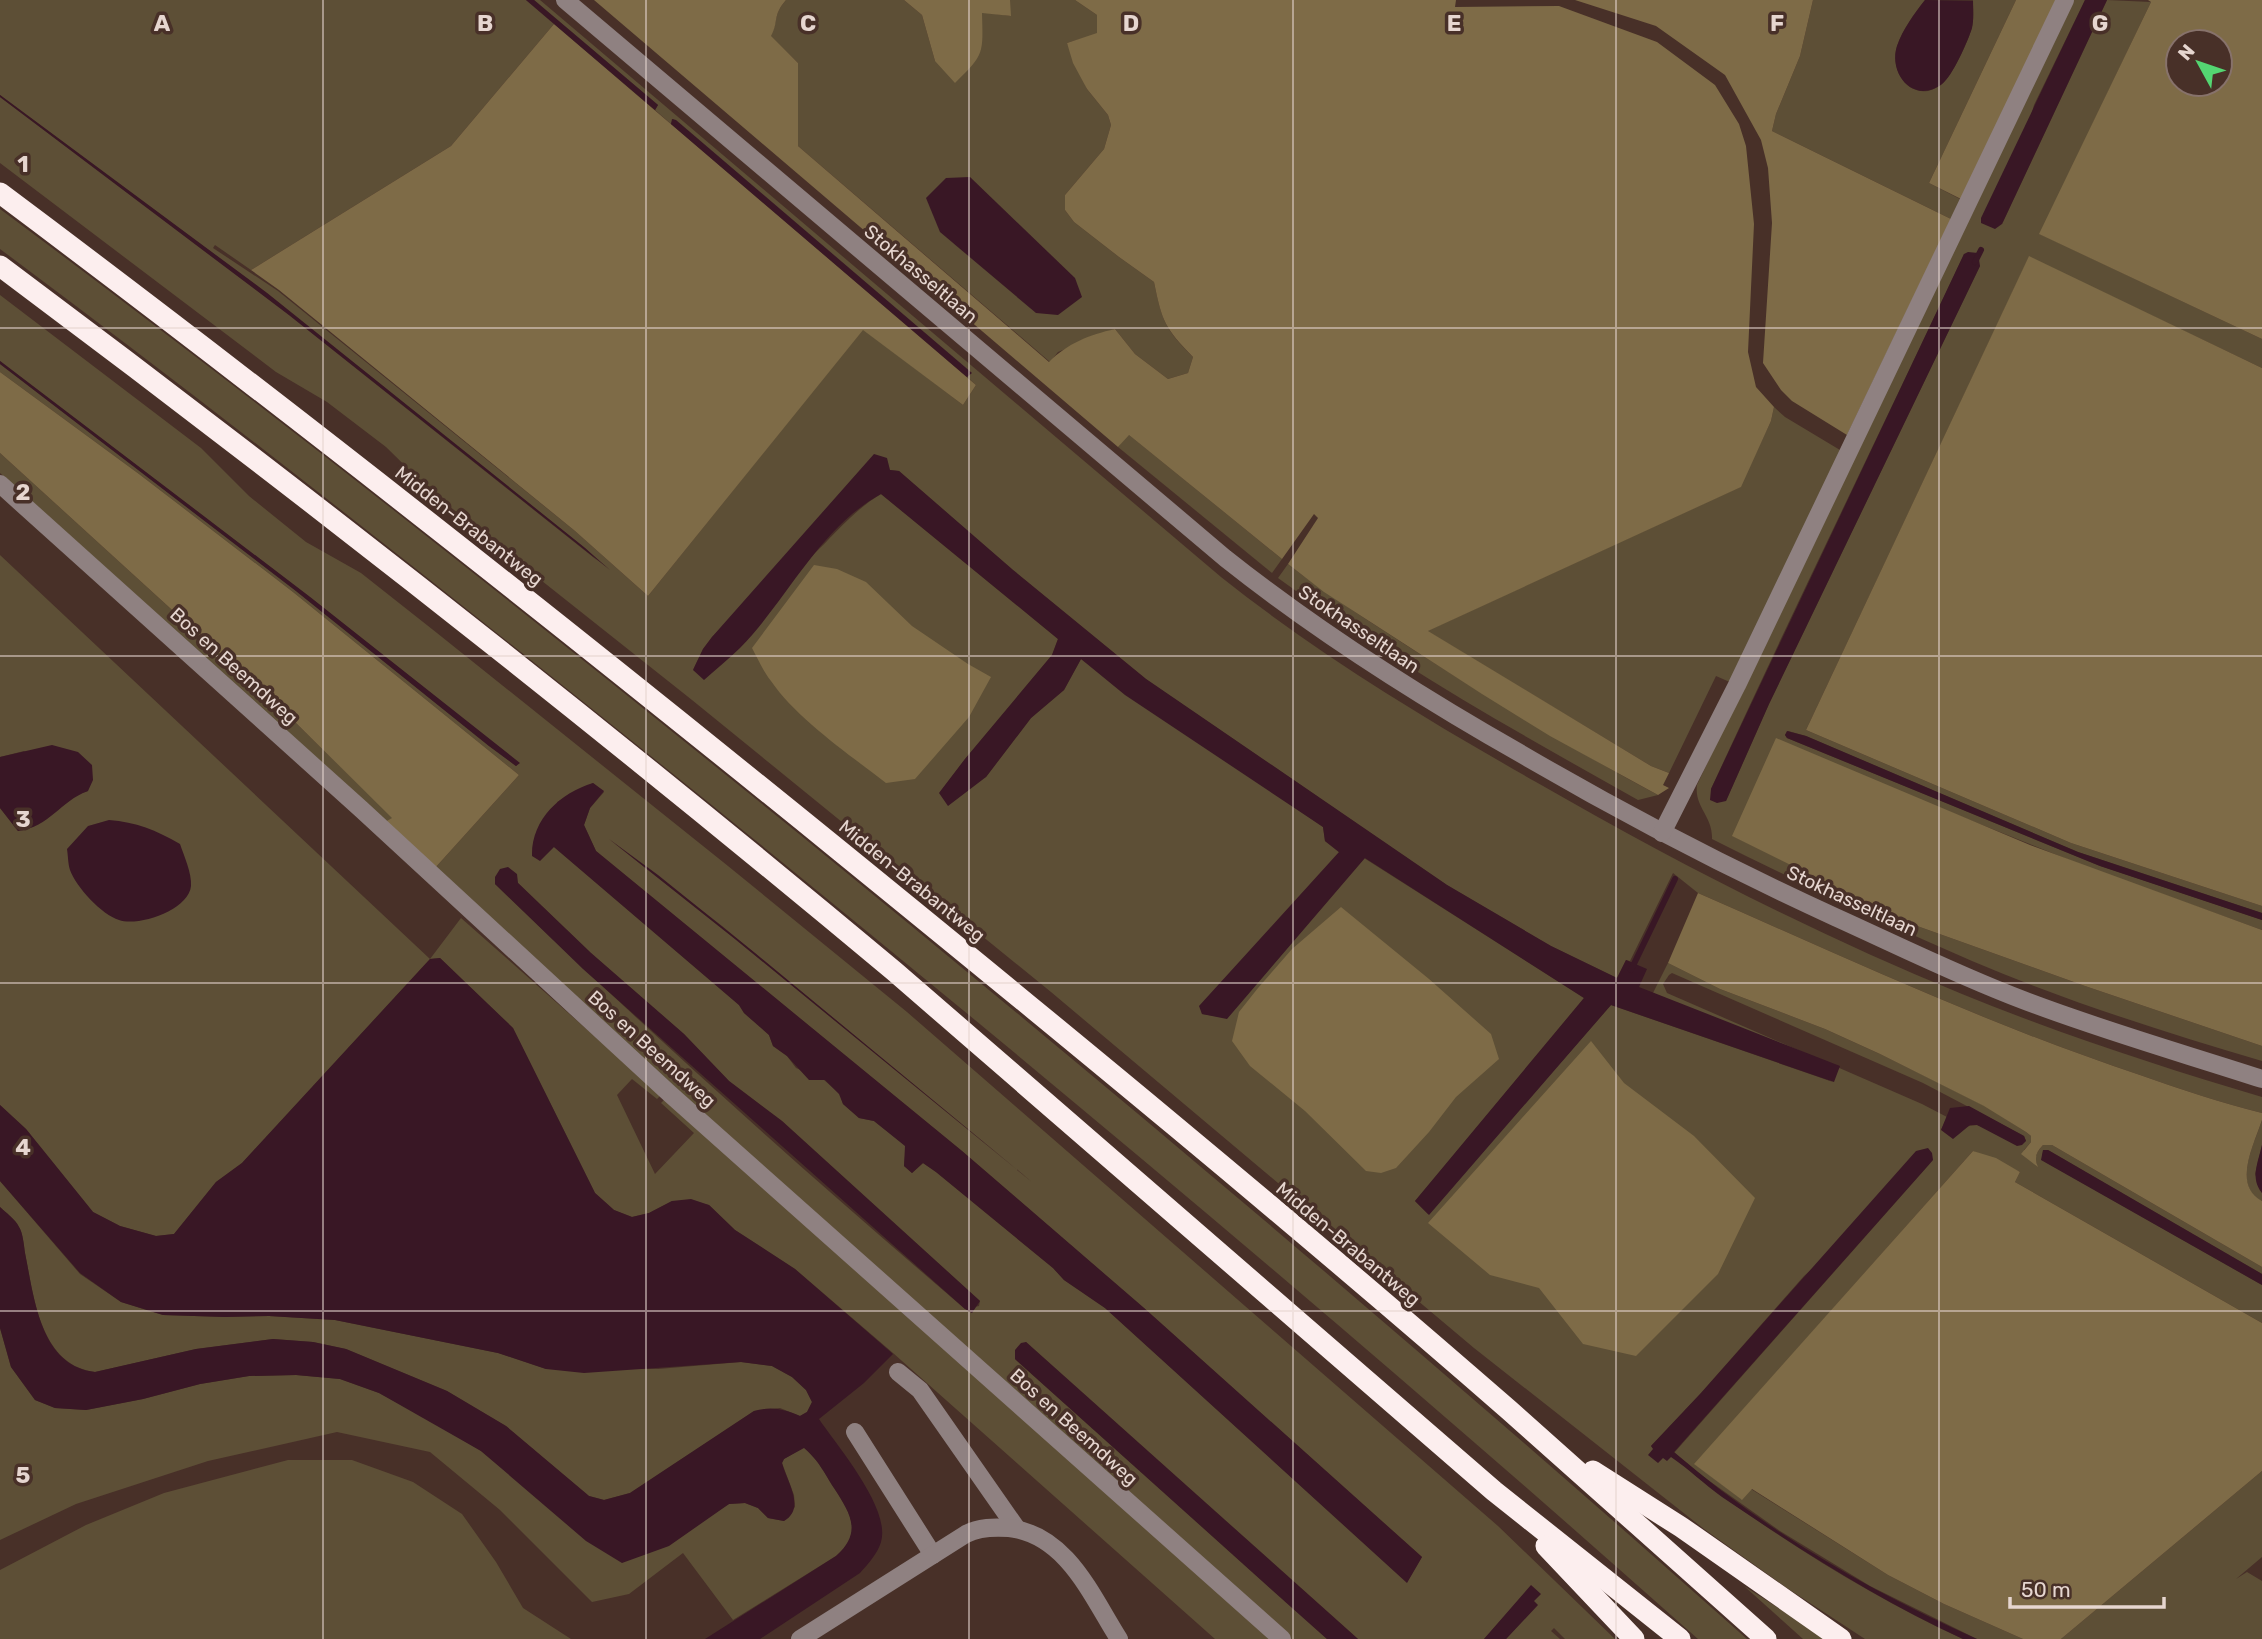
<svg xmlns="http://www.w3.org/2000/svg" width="2262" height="1639" font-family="Rubik,sans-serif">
  <rect width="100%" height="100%" fill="#483028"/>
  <g fill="#5d4f36" fill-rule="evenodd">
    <path d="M0 0H526L554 24 451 146 251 270 215 245 213 248 278 291 575 531 648 596 863 329 963 405 976 385 967 377 971 373 673 119 671 124 655 110 658 105 534 0H540L1221 577C1319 655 1427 720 1536 782 1673 861 1815 934 1962 994 2060 1034 2161 1067 2262 1097V1113C2221 1103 2180 1089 2140 1075 1989 1025 1844 957 1698 893L1673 873 1630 961 1626 960 1617 978 1551 946 1447 885 1146 679 1013 570 899 471 890 470 712 637 703 649 693 670C733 632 773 594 813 555 835 534 854 510 881 494L1058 639 1052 655 965 759 940 792 986 777 1031 718 1064 690 1081 659 1323 827 1325 841 1340 853 1200 1006 1202 1014 1227 1018 1364 858 1584 998 1415 1201 1428 1214 1611 1005 1833 1082 1653 993 1668 963 1720 989 1825 1029 1880 1054 1987 1107 2026 1132 2031 1136V1142L2024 1150 2037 1165C2034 1156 2037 1152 2043 1145H2052L2262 1267V1274L2048 1150 2043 1151 2042 1160 2262 1285V1323L2015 1182 2020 1172 1973 1151 1695 1464 1741 1499 1751 1489 1888 1575 1944 1604 2023 1639H1977L1870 1586 1780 1531 1708 1480 1674 1453 1933 1160 1804 1276 1701 1393 1651 1446 1663 1458 1671 1456C1689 1469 1704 1484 1722 1496 1798 1550 1878 1600 1963 1639H1865L1787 1588 1704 1529 1474 1348 1051 992 692 700 440 500 386 447 327 402 276 372 0 163V97L289 315 598 561 585 548 267 293 0 95ZM1672 973 1923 1083 2024 1136 2026 1141 1977 1125 1941 1130 1947 1117 1922 1104 1667 993 1663 984 1669 975Z"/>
    <path d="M786 0H904L922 15 935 61 982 12 1010 16V0H1075L1097 15V34L1067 43 1087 89 1108 115 1111 125 1104 149 1065 195V210L1074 222 1119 257 1154 282C1162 321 1165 329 1193 357L1188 373 1168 379 1135 354 1115 329 1058 352 1050 362 798 146V63L770 36C779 22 772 16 786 0Z"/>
    <path d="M1813 0H1925C1914 14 1903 29 1897 46 1888 74 1915 106 1942 84 1952 76 1969 40 1972 27 1974 19 1973 8 1973 0H2016L1929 183 1960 199 2057 0H2059L1840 456 1814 517 1732 683 1716 676 1669 773 1651 766 1427 631 1740 487 1771 421 1774 407 1785 417 1840 450 1951 219 1772 131 1776 114 1800 56Z"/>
    <path d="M2070 0H2085L2034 105 2002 224 2107 0 2151 2 2040 234 2262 339V368L2029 257 1806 730 2071 843 2262 906V913L2078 852 1806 736 1788 731 1785 735 1787 738 2100 866 2262 920V930L2087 867 1900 792 1733 836 1906 922 2085 986 2262 1046V1061C2164 1032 2066 1001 1972 961 1884 923 1798 882 1712 839 1713 816 1694 807 1697 785ZM1964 254 1980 266 1769 704 1726 801 1711 798V789C1793 610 1880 433 1964 254Z"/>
    <path d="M0 209C273 412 540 624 804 838 1124 1099 1439 1365 1747 1639H1698C1377 1353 1047 1076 713 806 478 617 242 429 0 249Z"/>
    <path d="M0 295 201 448 249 496 306 542 361 573 437 633 728 866 907 1012 1498 1526 1615 1639H1565L1554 1628 1551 1631 1560 1639H1506L1537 1605 1525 1593 1484 1639H1358L1026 1342 1015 1359 1327 1639H1290L678 1090 435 868 519 775 293 592 139 474 0 372V364L296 591 489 746 516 766 519 763 310 597 0 361ZM593 783 604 792 590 808 584 825 596 851 962 1151 1144 1308 1422 1557 1407 1582 1105 1308 1064 1280 1053 1268 936 1172 923 1163 912 1173 904 1166 906 1146 874 1121 859 1118 843 1104 840 1094 824 1080 796 1068 787 1056 773 1046 769 1035 744 1013 739 1005 554 847 557 802ZM609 839 722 926 1032 1182 735 939ZM518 883 591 953 684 1034 729 1081 782 1121 980 1301 979 1306 965 1309C805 1172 647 1031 495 884Z"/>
    <polygon points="1128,434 1282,559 1272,573 1118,447"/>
    <polygon points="0,453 296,723 393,818 383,823 0,473"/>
    <polygon points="0,555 430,959 461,918 661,1095 657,1099 632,1079 617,1095 655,1174 694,1133 661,1103 665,1099 1272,1639 1215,1639 893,1353 795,1269 735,1230 709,1205 672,1201 649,1213 632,1217 614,1210 595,1193 513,1028 440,958 430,959 242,1163 216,1182 174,1234 156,1236 120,1226 93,1212 26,1129 0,1105 0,808 18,831 61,807 76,795 88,791 24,751 0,757"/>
    <path d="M1288 564C1330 597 1375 625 1420 654 1498 704 1576 751 1658 795L1638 800C1515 731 1392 662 1278 578Z"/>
    <path d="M2262 1120V1145L2255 1174 2262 1193V1201C2232 1185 2254 1145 2262 1120Z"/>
    <path d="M0 1181 80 1274 121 1302 163 1315 225 1317 269 1316 335 1320 498 1353 546 1369H658L741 1362 772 1366 792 1377 806 1390 812 1402 807 1412 800 1416 780 1408 754 1411 630 1493 604 1500 589 1496 506 1426 447 1391 346 1349 313 1342 273 1339 196 1349 95 1372C40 1365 34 1297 25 1253 24 1246 23 1234 19 1227 15 1219 6 1213 0 1207Z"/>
    <path d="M0 1328 11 1367 35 1400 55 1408 86 1410 143 1399 200 1384 249 1376 296 1375 340 1379 379 1393 428 1419 481 1451 533 1494 705 1519 729 1504 745 1503 758 1508 768 1518 784 1521 795 1507 794 1495 782 1463 784 1459 804 1447C819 1462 823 1470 834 1488 850 1513 864 1532 836 1556L733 1620 683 1553 629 1594 592 1602 500 1510 430 1452 337 1432 208 1461 76 1504 0 1540Z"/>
    <polygon points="288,1460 352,1460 413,1482 462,1514 496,1562 523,1608 571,1639 0,1639 0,1570 86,1525 164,1493"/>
    <polygon points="2262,1471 2262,1557 2236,1579 2247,1572 2262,1581 2262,1639 2061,1639"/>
    <polygon points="1744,1586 1821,1635 1827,1639 1803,1639"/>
  </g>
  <g fill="#7e6b47" fill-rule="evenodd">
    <path d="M594 0H786C772 16 779 22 771 36L798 63V146L1049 362C1068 343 1089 335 1115 329L1135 354 1168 379 1188 373 1193 357C1165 328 1162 322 1154 282L1119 257 1074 222 1065 210V195L1104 149 1111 125 1108 115 1087 89 1073 63 1067 43 1097 33V15L1075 0H1456L1455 7 1559 6 1657 42 1715 85 1739 124 1746 146 1754 224 1748 352 1756 387 1774 407 1771 421 1741 487 1428 631 1651 766 1669 773 1663 785 1669 788 1658 795 1550 736 1482 694 1324 592 1288 564 1318 518 1314 514 1282 559 1129 435 1118 447Z"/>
    <path d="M904 0H1010L1011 16 982 13C983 53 985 54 955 83L935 61 922 15Z"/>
    <polygon points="1575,0 1813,0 1800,56 1776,114 1772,131 1951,219 1847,435 1792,401 1781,390 1763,363 1772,223 1768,168 1761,140 1725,75 1656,26"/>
    <polygon points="2016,0 2057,0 1961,199 1929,183"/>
    <path d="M2148 0H2262V339L2039 234 2151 2ZM2220 42V84H2178V42Z"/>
    <polygon points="554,24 976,385 963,405 863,330 648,596 575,531 279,290 251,270 451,146"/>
    <polygon points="2029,256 2262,368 2262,906 2071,843 1806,730"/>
    <polygon points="0,372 139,474 293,592 519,775 435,868 383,823 392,818 296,723 0,453"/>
    <path d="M814 565 837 569 866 582 912 626 968 664 991 677 969 717 915 779 886 783C850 755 797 719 771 681 763 671 758 659 752 648Z"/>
    <polygon points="1776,738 2030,845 2262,930 2262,1046 2085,986 1906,922 1732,836"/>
    <path d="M1698 893C1844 957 1989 1025 2140 1075 2180 1089 2221 1103 2262 1113V1120C2254 1145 2232 1185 2262 1201V1267L2052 1145H2043C2036 1152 2034 1158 2038 1167L2021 1154 2031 1142V1136L2026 1132 1984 1106 1880 1054 1825 1029 1720 989 1668 963Z"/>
    <polygon points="1341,907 1429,979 1491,1034 1499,1059 1456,1097 1429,1132 1396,1168 1381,1173 1366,1171 1305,1111 1250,1066 1232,1041 1239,1012 1258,988 1292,949"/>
    <polygon points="1591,1041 1624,1083 1694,1136 1755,1198 1718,1274 1636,1356 1583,1344 1539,1288 1490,1275 1428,1223"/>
    <polygon points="1973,1151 1996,1158 2020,1172 2015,1182 2262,1323 2262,1471 2061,1639 2023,1639 1944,1604 1888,1575 1752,1489 1742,1500 1694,1464"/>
  </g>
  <g fill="#391725">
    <polygon points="526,0 534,0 658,105 655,110"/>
    <path d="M1925 0 1973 1C1973 9 1974 20 1972 28 1968 41 1952 77 1942 84 1914 105 1888 74 1897 46 1903 29 1914 14 1925 0Z"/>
    <polygon points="2085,0 2107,0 2002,224 1995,229 1981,223 1981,218"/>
    <polygon points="0,95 267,293 585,548 610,570 289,315 0,97"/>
    <polygon points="672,119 676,120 972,373 967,377 671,124"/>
    <polygon points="970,177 1075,278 1082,297 1058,315 1036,313 940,232 926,198 946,178"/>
    <polygon points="1968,252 1978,253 1980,266 1769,704 1726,801 1717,803 1710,800 1711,789 1964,254"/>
    <polygon points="0,361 310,597 520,763 516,766 489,746 296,591 0,364"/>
    <path d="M874 454 887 458 890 470 899 471 1013 570 1146 679 1447 885 1551 946 1617 978 1626 960 1647 969 1639 987 1840 1066 1834 1082 1611 1005 1429 1215 1415 1201 1584 998 1365 858 1227 1019 1202 1014 1199 1006 1339 852 1325 841 1323 827 1125 695 1081 659 1064 690 1031 718 986 777 948 806 939 793 965 759 1052 655 1058 639 881 494C819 528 788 599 740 648 729 659 716 669 704 680L693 670 703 649 712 637Z"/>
    <polygon points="1787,731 1806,736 2078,852 2262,913 2262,920 2100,866 1787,738 1785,735"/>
    <path d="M52 745 78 752 92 765 93 780 88 791C60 801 50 827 18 831L0 808V757Z"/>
    <path d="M593 783 604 791 590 808 584 825 596 851 962 1151 1144 1308 1422 1557 1407 1583 1105 1308 1064 1280 1053 1268 936 1172 923 1163 912 1173 904 1166 905 1146 874 1121 859 1118 843 1104 839 1094 825 1080H809L787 1056 773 1046 769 1035 744 1013 739 1005 554 847 540 861 532 856C531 820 560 793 593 783Z"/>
    <path d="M109 820C136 822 156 830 180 844 184 856 192 873 191 886 189 910 138 927 119 920 102 915 76 887 70 870 68 864 68 855 67 849L88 826Z"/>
    <polygon points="609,839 658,875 755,953 1032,1182 735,939"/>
    <polygon points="508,867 517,874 518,883 591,953 684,1034 729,1081 782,1121 980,1301 972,1313 965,1309 583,969 495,884 495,877 500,869"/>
    <path d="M440 958 513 1028 595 1193 614 1210 632 1217 649 1213 672 1201 691 1199 709 1205 735 1230 795 1269 893 1354 864 1383 819 1419C837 1446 891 1508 881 1542 878 1553 868 1564 860 1573L760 1639H705L836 1556C863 1532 850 1513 834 1488 823 1471 820 1462 804 1448L784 1459 782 1463C787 1482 806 1508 784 1521L768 1518 758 1508 745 1503 729 1504 669 1546 622 1563 586 1541 481 1451 379 1393 340 1379 296 1375 249 1376 200 1384 143 1399 86 1410 55 1408 35 1400 11 1367 0 1328V1207C6 1213 15 1219 19 1227 23 1233 24 1246 25 1253 34 1297 40 1366 95 1372L196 1349 273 1339 313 1342 346 1349 447 1391 506 1426 589 1496 604 1500 630 1493 754 1411C772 1406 783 1409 800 1416L807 1412 812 1402 806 1390 792 1377 772 1366 741 1362 584 1373 546 1369 498 1353 335 1320 269 1316 225 1317 163 1315 121 1302 80 1273 0 1181V1105L26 1129 93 1212 120 1226 156 1236 174 1234 216 1182 242 1163 430 959Z"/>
    <polygon points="1969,1106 2024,1136 2026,1141 2022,1145 2017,1146 1977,1125 1970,1125 1953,1139 1941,1130 1950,1108"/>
    <path d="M2262 1145V1193C2250 1178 2258 1163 2262 1145Z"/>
    <path d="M1928 1148 1932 1153 1933 1160 1674 1452C1764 1530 1869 1591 1977 1639H1963C1878 1600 1799 1549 1722 1497 1704 1484 1689 1469 1671 1457L1667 1461 1663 1458 1658 1463 1648 1455 1653 1449 1651 1446 1701 1393 1916 1151Z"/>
    <polygon points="2043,1150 2048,1150 2262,1274 2262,1285 2041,1160"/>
    <polygon points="1026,1342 1358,1639 1327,1639 1291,1607 1015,1359 1015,1350 1021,1343"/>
    <polygon points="1531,1585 1541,1594 1534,1601 1538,1605 1506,1639 1484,1639"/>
  </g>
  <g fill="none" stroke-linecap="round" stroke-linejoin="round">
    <g stroke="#391725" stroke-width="6">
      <polyline points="1975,262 1981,250"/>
      <polyline points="1631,970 1675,879"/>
    </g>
    <g stroke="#8f8181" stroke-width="18">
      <path d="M565 0 1225 558C1318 632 1419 696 1523 755 1624 814 1728 868 1835 917 1897 945 1959 976 2023 1000 2101 1030 2182 1053 2262 1079"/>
      <polyline points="0,484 361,809 670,1094 1282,1639"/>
      <polyline points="1662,833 1737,685 2065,0"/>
      <polyline points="898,1372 920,1390 1017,1529"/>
      <polyline points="855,1432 933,1555"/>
      <path d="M800 1639 966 1534C979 1527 994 1527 1009 1528 1067 1535 1091 1595 1119 1639"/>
    </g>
    <g stroke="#fceeee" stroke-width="21">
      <path d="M0 193C285 406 564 627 840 851 1065 1034 1290 1219 1509 1410 1595 1486 1680 1563 1766 1639"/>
      <path d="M0 266C304 493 603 728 894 971L1494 1491 1680 1639"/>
      <polyline points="1593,1471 1681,1527 1841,1639"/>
      <polyline points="1546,1546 1634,1639"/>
    </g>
  </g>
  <path fill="none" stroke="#e6d6d0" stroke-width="2" stroke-opacity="0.55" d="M323 0V1639M646 0V1639M969 0V1639M1293 0V1639M1616 0V1639M1939 0V1639M0 328H2262M0 656H2262M0 983H2262M0 1311H2262"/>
  <g text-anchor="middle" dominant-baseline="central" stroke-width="7" stroke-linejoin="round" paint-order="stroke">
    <g font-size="19" fill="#e6d6d0" stroke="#483028">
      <text transform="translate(921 274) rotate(40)">Stokhasseltlaan</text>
      <text transform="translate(469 526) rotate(38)">Midden-Brabantweg</text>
      <text transform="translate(1359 629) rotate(34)">Stokhasseltlaan</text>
      <text transform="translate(234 666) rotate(42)">Bos en Beemdweg</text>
      <text transform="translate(912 881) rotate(39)">Midden-Brabantweg</text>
      <text transform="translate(1852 901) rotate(25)">Stokhasseltlaan</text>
      <text transform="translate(652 1049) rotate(42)">Bos en Beemdweg</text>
      <text transform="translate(1348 1244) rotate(40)">Midden-Brabantweg</text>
      <text transform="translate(1074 1427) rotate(42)">Bos en Beemdweg</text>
    </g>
  </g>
  <g font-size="23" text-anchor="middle" font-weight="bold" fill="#e6d6d0" stroke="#483028" stroke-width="7" stroke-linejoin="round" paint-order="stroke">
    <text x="162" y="31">A</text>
    <text x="485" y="31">B</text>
    <text x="808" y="31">C</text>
    <text x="1131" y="31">D</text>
    <text x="1454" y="31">E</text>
    <text x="1777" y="31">F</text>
    <text x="2100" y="31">G</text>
    <text x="23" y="172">1</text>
    <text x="23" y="500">2</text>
    <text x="23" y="827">3</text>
    <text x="23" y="1155">4</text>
    <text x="23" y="1483">5</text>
  </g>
  <g transform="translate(2199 63) rotate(310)"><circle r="33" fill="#483028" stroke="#87726b" stroke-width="2"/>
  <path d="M0-5L12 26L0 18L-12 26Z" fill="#54d672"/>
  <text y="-10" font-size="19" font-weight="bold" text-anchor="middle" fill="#e6d6d0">N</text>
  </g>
  <path d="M2010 1597v10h154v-10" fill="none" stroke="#e6d6d0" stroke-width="3.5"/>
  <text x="2021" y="1597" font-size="21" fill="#e6d6d0" stroke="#483028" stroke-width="5" paint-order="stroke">50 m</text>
</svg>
